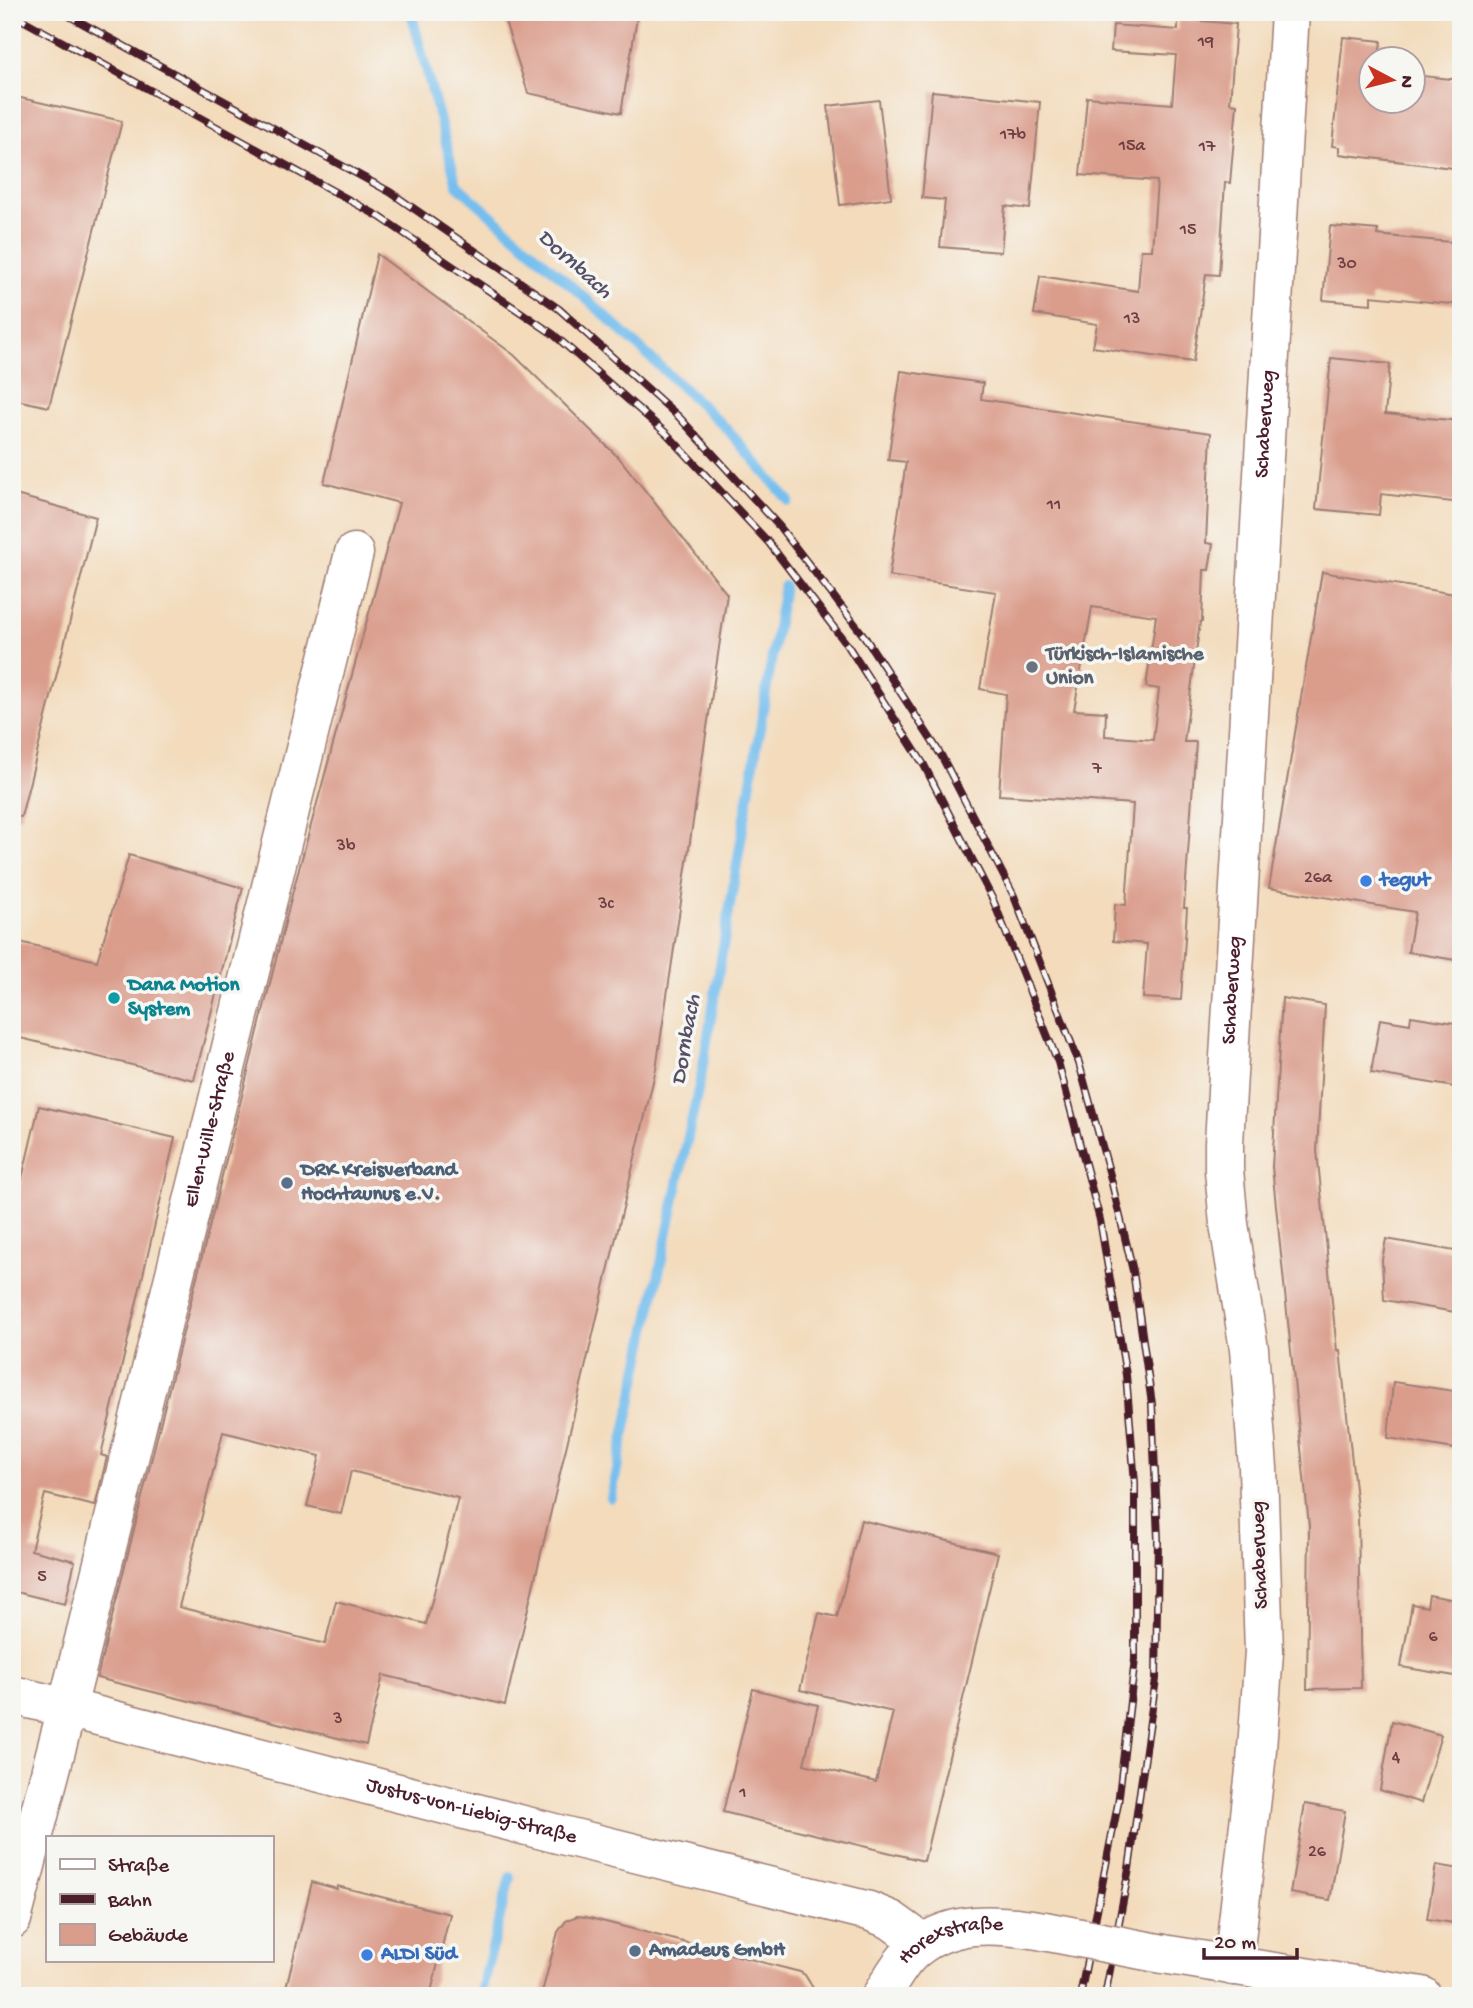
<svg xmlns="http://www.w3.org/2000/svg" width="1473" height="2008" font-family="'Gochi Hand',sans-serif">
  <rect width="100%" height="100%" fill="#f6f6f2"/>
  <filter id="ink" filterUnits="userSpaceOnUse"><feTurbulence type="fractalNoise" baseFrequency=".0143" numOctaves="2"/><feDisplacementMap in="SourceGraphic" scale="14" xChannelSelector="R" yChannelSelector="G"/><feConvolveMatrix kernelMatrix="1 2 1 2 8 2 1 2 1" color-interpolation-filters="sRGB"/></filter>
  <filter id="wash" filterUnits="userSpaceOnUse"><feTurbulence type="fractalNoise" baseFrequency=".00686" numOctaves="4" result="noise"/><feDisplacementMap in="SourceGraphic" scale="28" xChannelSelector="R" yChannelSelector="G"/><feGaussianBlur stdDeviation="1.57" result="paint"/><feColorMatrix in="noise" values="0 0 0 0 0 0 0 0 0 0 0 0 0 0 0 0 0 1.4 0 .05"/><feComposite in="paint" operator="in"/></filter>
  <g filter="url(#wash)">
    <rect width="100%" height="100%" fill="#f3dbbc"/>
    <g fill="none" stroke-linecap="round" stroke-linejoin="round">
      <g stroke="#75beee" stroke-width="10">
        <polyline points="411,12 457,185 599,310 727,429 789,501"/>
        <polyline points="611,1498 702,1071 784,586"/>
        <polyline points="480,1996 510,1877"/>
      </g>
    </g>
    <g id="blocks">
      <g fill="#da9d8c" fill-rule="evenodd">
        <polygon points="502,12 638,12 621,113 528,93"/>
        <polygon points="1178,19 1236,24 1230,103 1237,104 1230,183 1225,182 1219,275 1206,274 1193,362 1093,347 1097,324 1034,314 1040,276 1138,291 1141,250 1152,250 1157,181 1080,175 1087,97 1172,104 1176,55 1111,51 1113,25 1178,30"/>
        <polygon points="1343,37 1381,41 1379,60 1371,60 1371,102 1413,102 1413,75 1461,80 1461,169 1339,154 1339,147 1332,146"/>
        <polygon points="932,91 1040,102 1030,209 1005,206 1001,252 940,247 945,200 922,198"/>
        <polygon points="12,96 122,121 49,407 12,399"/>
        <polygon points="879,100 891,198 840,205 828,106"/>
        <polygon points="1330,226 1378,230 1377,235 1461,243 1461,305 1371,296 1371,304 1323,300"/>
        <path d="M377 254 514 355 620 459 727 594 656 1069 505 1705 383 1675 366 1745 97 1678 293 891 399 503 324 483ZM223 1432 320 1456 307 1506 341 1514 351 1471 458 1498 426 1624 336 1601 325 1644 179 1607Z"/>
        <polygon points="1331,358 1390,364 1385,414 1461,421 1461,503 1381,494 1379,515 1316,509"/>
        <path d="M901 371 983 383 981 399 1211 433 1206 543 1213 544 1209 570H1204L1202 622H1200L1184 742H1196L1184 908H1187L1181 1000 1143 998 1147 944 1113 941 1115 904 1126 905 1133 804 999 795 1006 694 980 689 996 592 889 576 906 462 888 460ZM1092 607 1156 616 1146 687 1159 689 1153 740 1105 736 1106 712 1074 710Z"/>
        <polygon points="12,494 96,517 21,817 12,816"/>
        <polygon points="1322,572 1461,595 1461,961 1408,952 1415,912 1269,888"/>
        <polygon points="129,855 243,888 194,1080 12,1036 12,940 97,961"/>
        <polygon points="1282,998 1325,1005 1317,1151 1337,1351 1340,1350 1358,1517 1361,1688 1307,1689 1309,1526 1272,1167"/>
        <polygon points="1411,1016 1461,1024 1461,1088 1371,1073 1380,1019 1410,1024"/>
        <polygon points="39,1106 175,1138 101,1455 107,1457 95,1506 45,1494 31,1550 75,1561 65,1604 12,1591 12,1221"/>
        <polygon points="1386,1239 1461,1252 1461,1313 1384,1300 1382,1260"/>
        <polygon points="1393,1382 1461,1392 1461,1450 1388,1438"/>
        <polygon points="861,1520 998,1553 924,1861 723,1812 753,1689 818,1705 804,1764 876,1782 893,1712 800,1690 819,1613 837,1617"/>
        <polygon points="1429,1595 1461,1601 1461,1677 1401,1667 1412,1604 1427,1607"/>
        <polygon points="1392,1721 1441,1735 1421,1803 1380,1790"/>
        <polygon points="1305,1804 1345,1811 1330,1900 1290,1893"/>
        <polygon points="1436,1865 1461,1869 1461,1924 1427,1919"/>
        <polygon points="312,1882 337,1889 337,1886 450,1914 430,1996 284,1996"/>
        <polygon points="577,1916 586,1917 800,1972 805,1975 818,1996 541,1996 558,1932 566,1921"/>
      </g>
    </g>
  </g>
  <g filter="url(#ink)">
    <use href="#blocks" fill-opacity="0" stroke="#9e7d74" stroke-width="2"/>
    <g fill="none" stroke-linecap="round" stroke-linejoin="round">
      <defs>
        <g id="minor">
          <path id="s1" d="M12 1695 67 1708 566 1836 869 1911 891 1920 923 1943"/>
          <path id="s2" d="M12 1919 67 1708 354 553"/>
          <polyline points="1163,1954 1422,1996"/>
          <path id="s3" d="M1233 1966 1256 1762 1264 1652 1258 1468 1249 1349 1229 1224 1224 1170V1143L1290 12"/>
          <path id="s4" d="M881 1996C890 1982 898 1966 909 1955 946 1918 997 1923 1044 1931"/>
        </g>
      </defs>
      <use href="#minor" stroke="#9e7d74" stroke-width="41"/>
      <use href="#minor" stroke="#fff" stroke-width="38"/>
      <defs>
        <g id="rail">
          <polyline points="62,12 390,192 559,309 679,417 779,526 864,636 941,755 1014,896 1079,1063 1110,1175 1133,1271 1152,1404 1158,1539 1156,1679 1129,1869 1105,1996"/>
          <polyline points="12,14 380,217 553,334 667,434 769,543 848,646 924,765 993,900 1058,1062 1100,1220 1126,1375 1135,1483 1135,1659 1118,1804 1080,1996"/>
        </g>
      </defs>
      <use href="#rail" stroke="#4a1f2b" stroke-width="8"/>
      <use href="#rail" stroke="#f6f6f2" stroke-width="5" stroke-dasharray="16" stroke-linecap="butt"/>
      <defs>
        <polyline id="minor-bridge" points="1044,1931 1163,1954"/>
      </defs>
      <use href="#minor-bridge" stroke="#9e7d74" stroke-width="41" stroke-linecap="butt"/>
      <use href="#minor-bridge" stroke="#fff" stroke-width="38"/>
    </g>
  </g>
  <circle fill="#6b7280" stroke="#f6f6f2" stroke-width="2.5" cx="1032" cy="667" r="7"/>
  <g fill="#3f7fe0" stroke="#f6f6f2" stroke-width="2.5">
    <circle cx="1366" cy="881" r="7"/>
    <circle cx="367" cy="1955" r="7"/>
  </g>
  <circle fill="#0f9aa8" stroke="#f6f6f2" stroke-width="2.5" cx="114" cy="998" r="7"/>
  <g fill="#5c6f8a" stroke="#f6f6f2" stroke-width="2.5">
    <circle cx="287" cy="1183" r="7"/>
    <circle cx="635" cy="1951" r="7"/>
  </g>
  <g text-anchor="middle" dominant-baseline="central" stroke-width="7" stroke-linejoin="round" paint-order="stroke">
    <g font-size="18" fill="#6e3e43">
      <text x="1206" y="42">19</text>
      <text x="1013" y="135">17b</text>
      <text x="1132" y="146">15a</text>
      <text x="1207" y="147">17</text>
      <text x="1188" y="230">15</text>
      <text x="1347" y="264">30</text>
      <text x="1132" y="319">13</text>
      <text x="1054" y="505">11</text>
      <text x="1097" y="769">7</text>
      <text x="346" y="846">3b</text>
      <text x="1318" y="878">26a</text>
      <text x="606" y="904">3c</text>
      <text x="42" y="1577">5</text>
      <text x="1433" y="1637">6</text>
      <text x="338" y="1719">3</text>
      <text x="1396" y="1758">4</text>
      <text x="743" y="1793">1</text>
      <text x="1317" y="1852">26</text>
    </g>
    <g font-size="21" fill="#4a1f2b" stroke="#f6f6f2">
      <text stroke="none"><textPath href="#s3" startOffset="1547">Schaberweg</textPath></text>
      <text stroke="none"><textPath href="#s3" startOffset="980">Schaberweg</textPath></text>
      <text stroke="none"><textPath href="#s2" startOffset="814">Ellen-Wille-Straße</textPath></text>
      <text transform="translate(1261 1555) rotate(-92)">Schaberweg</text>
      <text stroke="none"><textPath href="#s1" startOffset="474">Justus-von-Liebig-Straße</textPath></text>
      <text stroke="none"><textPath href="#s4" startOffset="96">Horexstraße</textPath></text>
    </g>
    <g font-size="21" font-weight="bold" fill="#5b616d" stroke="#f6f6f2" text-anchor="start">
      <text x="1046" y="655">Türkisch-Islamische<tspan x="1046" dy="24">Union</tspan></text>
    </g>
    <g font-size="21" font-weight="bold" fill="#366cbe" stroke="#f6f6f2" text-anchor="start">
      <text x="1380" y="881">tegut</text>
      <text x="381" y="1955">ALDI Süd</text>
    </g>
    <g font-size="21" font-weight="bold" fill="#0d838f" stroke="#f6f6f2" text-anchor="start">
      <text x="128" y="986">Dana Motion<tspan x="128" dy="24">System</tspan></text>
    </g>
    <g font-size="21" font-weight="bold" fill="#4e5e75" stroke="#f6f6f2" text-anchor="start">
      <text x="301" y="1171">DRK Kreisverband<tspan x="301" dy="24">Hochtaunus e.V.</tspan></text>
      <text x="649" y="1951">Amadeus GmbH</text>
    </g>
    <g font-size="23" font-style="italic" fill="#574f66" stroke="#f6f6f2">
      <text transform="translate(574 265) rotate(42)">Dornbach</text>
      <text transform="translate(687 1040) rotate(-80)">Dornbach</text>
    </g>
  </g>
  <rect width="1473" height="2008" fill="none" stroke="#f6f6f2" stroke-width="42"/>
  <rect x="46" y="1836" width="228" height="126" fill="#f6f6f2" stroke="#b1a0a2" stroke-width="2"/>
  <rect x="60" y="1859" width="35" height="10" fill="#ffffff" stroke="#b1a0a2" stroke-width="2"/>
  <text x="108" y="1871" font-size="21" fill="#4a1f2b">Straße</text>
  <rect x="60" y="1894" width="35" height="10" fill="#4a1f2b" stroke="#b1a0a2" stroke-width="2"/>
  <text x="108" y="1906" font-size="21" fill="#4a1f2b">Bahn</text>
  <rect x="60" y="1924" width="35" height="21" fill="#da9d8c" stroke="#b1a0a2" stroke-width="2"/>
  <text x="108" y="1941" font-size="21" fill="#4a1f2b">Gebäude</text>
  <g transform="translate(1392 80) rotate(97)"><circle r="33" fill="#f6f6f2" stroke="#b1a0a2" stroke-width="2"/>
  <path d="M0-5L12 26L0 18L-12 26Z" fill="#c8321e"/>
  <text y="-10" font-size="19" font-weight="bold" text-anchor="middle" fill="#4a1f2b">N</text>
  </g>
  <path d="M1204 1948v10h93v-10" fill="none" stroke="#4a1f2b" stroke-width="3.5"/>
  <text x="1214" y="1948" font-size="21" fill="#4a1f2b" stroke="#f6f6f2" stroke-width="5" paint-order="stroke">20 m</text>
</svg>
